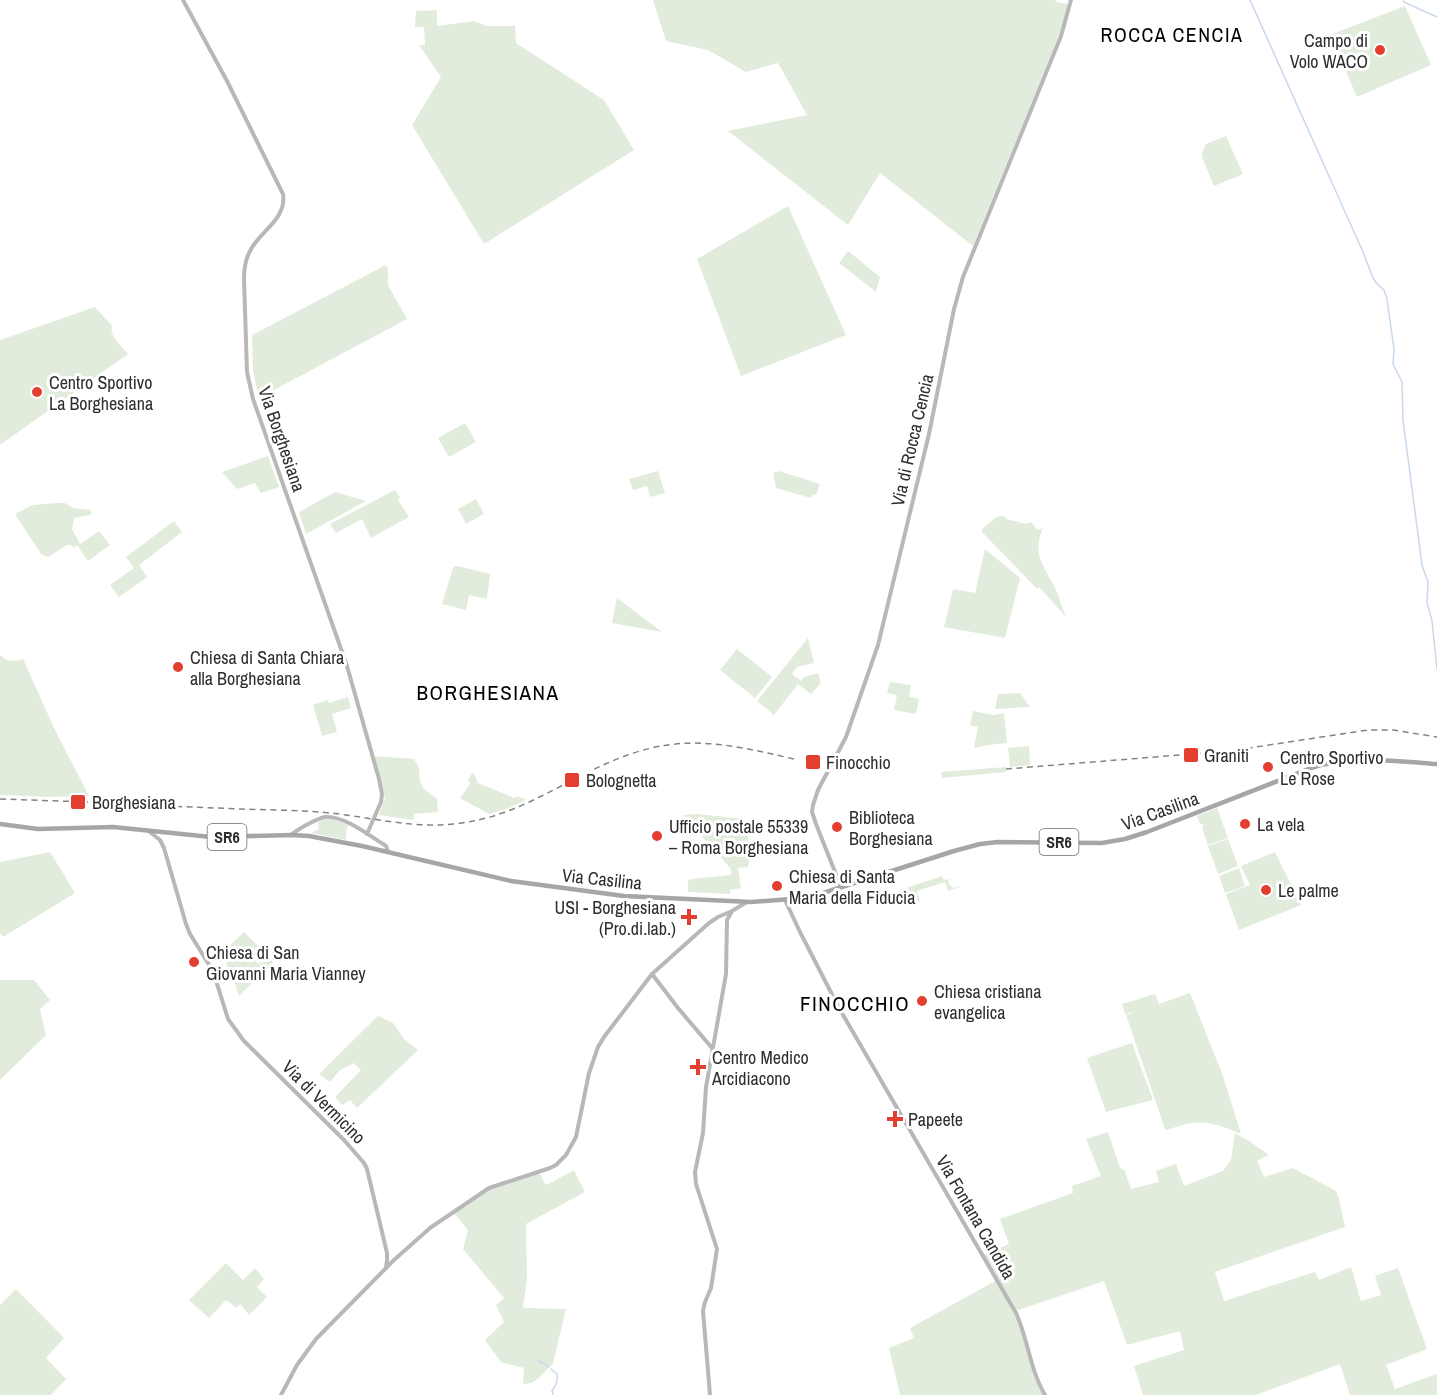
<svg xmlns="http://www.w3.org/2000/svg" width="1437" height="1395" font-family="'Archivo Narrow',sans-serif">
  <rect width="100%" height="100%" fill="#fff"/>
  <g fill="#e2ecdc">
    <polygon points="653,0 1055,0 1057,2 1068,4 1063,25 973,246 880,173 848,225 728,131 807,115 778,63 746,72 708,50 666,41"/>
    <polygon points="1405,6 1431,65 1357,97 1330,35"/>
    <polygon points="437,10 437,26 474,21 487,26 515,26 516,43 604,100 634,150 484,244 412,125 441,77 419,45 425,45 424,27 415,27 416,11"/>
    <polygon points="1226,136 1243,174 1214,186 1202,157 1202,153 1206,144"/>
    <polygon points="788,206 846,335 741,376 697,259"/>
    <polygon points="848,251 880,277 876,292 839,263"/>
    <polygon points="386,265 388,269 388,285 407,319 259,398 253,371 252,335"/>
    <path d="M95 307 112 326C109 337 122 346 128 354L0 445V340Z"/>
    <polygon points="465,423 476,442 449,457 438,438"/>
    <polygon points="268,456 279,487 261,493 255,483 237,489 222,472"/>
    <polygon points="658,471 665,493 650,497 647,486 633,490 629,479"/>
    <polygon points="779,471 820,484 816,495 813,494 811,498 776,488 773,473"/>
    <polygon points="395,490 400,498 398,500 409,517 371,538 362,519 336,533 330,524"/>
    <polygon points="335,492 366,501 306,534 299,512"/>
    <polygon points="476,499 484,514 466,524 458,509"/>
    <polygon points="56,503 65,503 73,508 91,510 91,515 74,518 72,529 80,544 99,531 110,545 88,561 77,545 74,548 71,545 67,545 48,557 41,554 15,514 33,505"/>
    <path d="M1000 516 1006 517V519L1027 524 1028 522 1032 523 1035 527 1038 530 1043 528C1031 555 1045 567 1056 590 1060 599 1062 608 1066 617L1039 587 1037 589 982 532V529L995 518Z"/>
    <polygon points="174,521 182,532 139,565 147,577 119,597 110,585 134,568 126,557"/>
    <polygon points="985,549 1020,578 1005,638 944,627 953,589 975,593"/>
    <polygon points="455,566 458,566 490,574 487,599 469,595 466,610 442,604 453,568"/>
    <polygon points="617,598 662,632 612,623"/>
    <polygon points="808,638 814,663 797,667 792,674 801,681 804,677 818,673 821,683 811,694 798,684 774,715 757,701"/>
    <polygon points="737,649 772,677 755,698 720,670"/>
    <path d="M0 655C7 662 14 662 23 659L55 730 89 796 48 797 0 795Z"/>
    <polygon points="890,682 911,685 909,697 919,699 916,714 894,710 897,695 887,693"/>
    <polygon points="1020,693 1030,707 995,709 998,694"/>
    <polygon points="348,697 351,708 332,714 337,732 322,736 313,705 328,700 329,703"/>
    <polygon points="973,711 994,715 1004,713 1007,743 988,745 974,748 978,727 970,725"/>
    <polygon points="1029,746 1030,765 1010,767 1008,748"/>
    <polygon points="374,756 414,759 419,768 420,781 424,789 437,799 438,812 414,814 413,820 379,815 385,798"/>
    <polygon points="1006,767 1006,772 942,778 941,772"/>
    <polygon points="473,772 478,783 514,798 517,796 526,800 509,808 489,814 460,798 470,784 468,780"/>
    <polygon points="1217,808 1228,838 1208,845 1202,828 1204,826 1203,824 1200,824 1197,816"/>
    <polygon points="697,814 745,819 749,833 747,843 753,844 748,867 738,868 741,888 730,890 730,894 688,892 688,881 691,879 731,875 731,869 683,815"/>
    <polygon points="329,818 340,821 349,826 347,827 346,840 311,833 319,829 318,822"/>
    <polygon points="1228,839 1238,866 1218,874 1208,846"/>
    <polygon points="50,852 75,893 3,937 0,933 0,862"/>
    <polygon points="1275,852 1301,905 1239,930 1226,894 1250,885 1241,866"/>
    <polygon points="1239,868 1245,886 1225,893 1219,876"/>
    <polygon points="942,876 944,880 948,879 950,886 952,886 953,888 960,886 960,887 948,891 945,882 917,891 920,901 908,905 903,889"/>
    <polygon points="244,932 260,948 252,958 259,964 267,955 273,962 239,996 233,977 226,963 229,958 224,951"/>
    <polygon points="0,980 34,980 50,1000 40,1009 46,1035 0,1080"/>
    <path d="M1190 993 1223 1076 1241 1134C1212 1121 1198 1118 1167 1130L1165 1129 1126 1015 1135 1012 1125 1014 1122 1004 1155 994 1159 1004Z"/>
    <polygon points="378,1016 393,1023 404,1039 418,1050 357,1108 350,1100 342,1105 335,1097 361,1070 354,1063 340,1070 330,1082 319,1074"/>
    <polygon points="1132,1043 1153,1100 1106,1112 1087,1058"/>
    <polygon points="1108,1132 1120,1168 1125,1171 1131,1189 1159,1182 1156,1171 1176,1164 1184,1186 1223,1171 1231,1160 1235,1133 1249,1141 1269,1155 1257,1161 1264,1177 1293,1168 1336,1191 1339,1199 1345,1227 1215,1272 1224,1301 1315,1272 1319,1280 1351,1267 1361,1301 1381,1295 1375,1276 1398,1268 1427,1349 1386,1365 1395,1389 1437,1374 1437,1395 1350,1395 1340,1364 1256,1395 1143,1395 1134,1366 1184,1350 1180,1331 1127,1345 1104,1281 1015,1311 1033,1366 1045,1395 900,1395 889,1348 914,1338 910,1328 997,1280 983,1255 1009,1244 1000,1219 1073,1193 1072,1186 1101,1176 1086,1139"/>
    <polygon points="574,1170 585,1192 526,1224 527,1280 523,1308 566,1309 553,1363 541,1376 532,1383 523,1384 524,1368 501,1362 485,1340 504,1322 496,1305 504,1298 463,1249 468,1230 453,1212 489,1188 539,1172 546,1185"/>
    <polygon points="226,1263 243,1280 255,1268 264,1279 257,1287 267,1297 249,1315 240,1304 237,1308 226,1300 209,1318 189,1300"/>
    <polygon points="16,1289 64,1338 46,1358 66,1379 51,1395 0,1395 0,1305"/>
  </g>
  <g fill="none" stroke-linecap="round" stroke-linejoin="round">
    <g stroke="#c8d9eb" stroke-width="1.5">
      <polyline points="1250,0 1363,252 1373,278 1377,284 1384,290 1387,299 1394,349 1393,364 1402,382 1403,420 1422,565 1428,582 1427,602 1432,621 1437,669"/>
      <polyline points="1403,0 1404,2 1437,17"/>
      <polyline points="538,1361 545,1364 549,1367"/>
      <path d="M551 1369 557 1374C558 1381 556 1385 552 1391L553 1395"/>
    </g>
    <g stroke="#b8b8b8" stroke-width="4">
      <path d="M183 0 227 81 283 194C287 219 260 231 250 251 245 260 244 269 244 279L247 372 253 399 347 666 379 779 382 794 381 802 367 834"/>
      <polyline points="150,832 160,840 164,848 186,924 190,934 213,971 228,1019 244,1041 344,1140 364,1163 367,1169 387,1253 387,1261 386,1267"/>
      <path d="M291 835C298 829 316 819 325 817 344 815 371 837 386 846L388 852"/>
      <polyline points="841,887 816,824 812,812 813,805 818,790 846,737 878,645 929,434 954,309 963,277 1061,36 1071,0"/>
      <path d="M785 900 800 932 839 1008 1016 1313C1028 1339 1030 1370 1045 1395"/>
      <polyline points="652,974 678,1008 712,1048"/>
      <polyline points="281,1395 297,1365 316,1339 394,1260 430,1228 489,1188 550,1168 556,1165 566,1155 576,1137 589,1073 598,1047 604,1037 652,974 709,923 718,917 732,911"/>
      <polyline points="710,1395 703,1311 705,1302 711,1288 717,1249 696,1184 695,1172 703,1133 706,1087 726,974 727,920 732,911 747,902"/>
    </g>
    <path stroke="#a6a6a6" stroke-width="4.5" d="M0 824 38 829 113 827 211 837 291 835 309 836 362 846 511 881 624 896 751 902 791 899 817 895 954 851 980 844 998 842 1102 843 1125 839 1147 832 1311 768C1349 755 1397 761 1437 764"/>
    <g stroke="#838383" stroke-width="1.5" stroke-dasharray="6 4.5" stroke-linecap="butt">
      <polyline points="1006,769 1229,751 1368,730 1393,730 1437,737"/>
      <polyline points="0,799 88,802"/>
      <path d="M92 804C142 805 192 807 241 809 267 810 293 810 318 812 364 815 408 829 453 824 520 818 565 778 625 756 687 733 732 745 794 759"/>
    </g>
  </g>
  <g fill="#e43e31" stroke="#fff" stroke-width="2">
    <circle cx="1380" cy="50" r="6"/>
    <circle cx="37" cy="392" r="6"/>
    <circle cx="178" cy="667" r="6"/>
    <rect x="1183" y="747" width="16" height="16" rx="3"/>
    <rect x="805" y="754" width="16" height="16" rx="3"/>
    <circle cx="1268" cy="767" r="6"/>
    <rect x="564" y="772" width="16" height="16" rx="3"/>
    <rect x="70" y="794" width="16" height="16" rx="3"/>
    <circle cx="1245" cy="824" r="6"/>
    <circle cx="837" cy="827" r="6"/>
    <circle cx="657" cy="836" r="6"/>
    <circle cx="777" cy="886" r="6"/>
    <circle cx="1266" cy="890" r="6"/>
    <path d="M686 908h6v6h6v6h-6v6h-6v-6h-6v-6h6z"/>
    <circle cx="194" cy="962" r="6"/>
    <circle cx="922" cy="1001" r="6"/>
    <path d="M695 1058h6v6h6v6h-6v6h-6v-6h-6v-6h6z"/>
    <path d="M892 1110h6v6h6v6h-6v6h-6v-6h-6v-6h6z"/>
  </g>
  <g text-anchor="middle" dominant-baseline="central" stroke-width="6" stroke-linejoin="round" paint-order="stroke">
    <g fill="#fff" stroke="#6d6d6d" stroke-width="1.5">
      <rect x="207.5" y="824" width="39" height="26" rx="4.5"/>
      <rect x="1039.5" y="829" width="39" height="26" rx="4.5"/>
    </g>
    <g font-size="16" font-weight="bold" fill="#2e2e2e">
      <text x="227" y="837">SR6</text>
      <text x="1059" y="842">SR6</text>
    </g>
    <g font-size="18" fill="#2e2e2e" stroke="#fff" text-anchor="start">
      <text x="1368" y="40" text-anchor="end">Campo di<tspan x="1368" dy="21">Volo WACO</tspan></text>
      <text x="49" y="382">Centro Sportivo<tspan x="49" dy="21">La Borghesiana</tspan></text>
      <text x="190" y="657">Chiesa di Santa Chiara<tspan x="190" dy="21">alla Borghesiana</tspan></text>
      <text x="1204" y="755">Graniti</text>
      <text x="1280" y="757">Centro Sportivo<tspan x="1280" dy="21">Le Rose</tspan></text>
      <text x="826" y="762">Finocchio</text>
      <text x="586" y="780">Bolognetta</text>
      <text x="92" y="802">Borghesiana</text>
      <text x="849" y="817">Biblioteca<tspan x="849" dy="21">Borghesiana</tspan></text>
      <text x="1257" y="824">La vela</text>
      <text x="669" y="826">Ufficio postale 55339<tspan x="669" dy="21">– Roma Borghesiana</tspan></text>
      <text x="789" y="876">Chiesa di Santa<tspan x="789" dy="21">Maria della Fiducia</tspan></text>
      <text x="1278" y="890">Le palme</text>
      <text x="676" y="907" text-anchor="end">USI - Borghesiana<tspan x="676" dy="21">(Pro.di.lab.)</tspan></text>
      <text x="206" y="952">Chiesa di San<tspan x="206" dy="21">Giovanni Maria Vianney</tspan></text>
      <text x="934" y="991">Chiesa cristiana<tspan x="934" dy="21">evangelica</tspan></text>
      <text x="712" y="1057">Centro Medico<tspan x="712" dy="21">Arcidiacono</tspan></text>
      <text x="908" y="1119">Papeete</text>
    </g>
    <g font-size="18" fill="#2e2e2e" stroke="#fff">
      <text transform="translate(282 439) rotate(71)">Via Borghesiana</text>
      <text transform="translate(912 440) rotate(-77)">Via di Rocca Cencia</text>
      <text transform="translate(1160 811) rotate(-20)">Via Casilina</text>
      <text transform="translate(602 879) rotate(6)">Via Casilina</text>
      <text transform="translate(324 1102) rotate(45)">Via di Vermicino</text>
      <text transform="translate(976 1217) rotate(60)">Via Fontana Candida</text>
    </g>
    <g font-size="20" letter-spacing="1.5" fill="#000" stroke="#fff">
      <text x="1172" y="34">ROCCA CENCIA</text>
    </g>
    <g font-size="21" letter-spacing="1.5" fill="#000" stroke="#fff">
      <text x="488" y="692">BORGHESIANA</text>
      <text x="855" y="1003">FINOCCHIO</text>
    </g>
  </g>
</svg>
